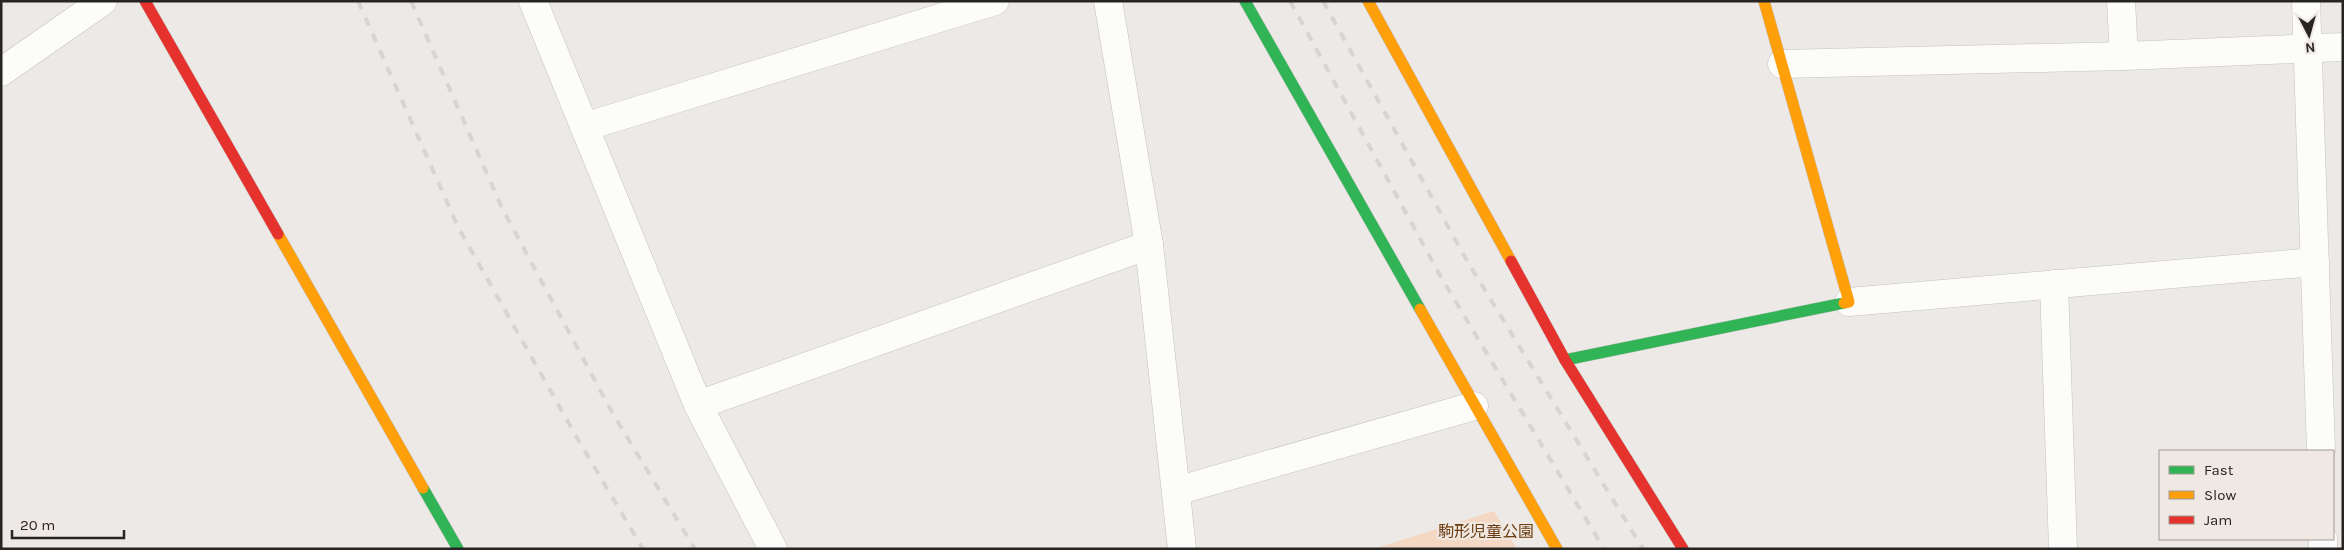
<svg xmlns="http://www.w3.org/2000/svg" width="2344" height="550" font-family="Karla,'Noto Sans JP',sans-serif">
  <rect width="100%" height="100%" fill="#ece9e6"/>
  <polygon fill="#f4d8c3" points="1494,511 1517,549 1373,549"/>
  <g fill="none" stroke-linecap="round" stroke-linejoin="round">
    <defs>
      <g id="street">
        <polyline points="533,1 698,405 773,549"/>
        <polyline points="1108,1 1149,245 1182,549"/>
        <polyline points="2121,1 2124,56"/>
        <polyline points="2306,1 2321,451"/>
        <polyline points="1782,64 2124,56 2343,47"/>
        <polyline points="1,72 103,1"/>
        <polyline points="584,127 995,1"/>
        <polyline points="2054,284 2063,549"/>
        <polyline points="1849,302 2315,262"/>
        <polyline points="698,405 1149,245"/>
        <polyline points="1176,491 1474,406"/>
        <polyline points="2323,539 2323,549"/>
      </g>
      <g id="fast">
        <polyline points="1245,1 1420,309"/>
        <polyline points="1565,360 1844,303"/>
        <polyline points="423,488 458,549"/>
      </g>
      <g id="slow">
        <polyline points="1368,1 1511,261"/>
        <polyline points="1764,1 1849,302 1844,303"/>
        <polyline points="278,234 423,488"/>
        <polyline points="1420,309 1557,549"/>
      </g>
      <g id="jam">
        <polyline points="145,1 278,234"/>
        <polyline points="1511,261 1565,360 1683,549"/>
      </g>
    </defs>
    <use href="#street" stroke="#c5c2c1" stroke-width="29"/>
    <use href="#fast" stroke="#c5c2c1" stroke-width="12"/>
    <use href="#slow" stroke="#c5c2c1" stroke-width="12"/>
    <use href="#jam" stroke="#c5c2c1" stroke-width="12"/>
    <use href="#street" stroke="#fcfcfb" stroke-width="28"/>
    <use href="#fast" stroke="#30b455" stroke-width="11"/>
    <use href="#slow" stroke="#ff9f0a" stroke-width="11"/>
    <use href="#jam" stroke="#e5322d" stroke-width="11"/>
    <g stroke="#d7d5d4" stroke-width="4" stroke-dasharray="9 9" stroke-linecap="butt">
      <polyline points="358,1 458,227 576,436 643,549"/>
      <polyline points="411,1 502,208 613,414 695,549"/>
      <polyline points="1290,1 1441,277 1604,549"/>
      <polyline points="1323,1 1466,259 1643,549"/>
    </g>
  </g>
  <g text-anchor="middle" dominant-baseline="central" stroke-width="4" stroke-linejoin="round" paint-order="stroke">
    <g font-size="16" fill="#6b3c10" stroke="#efe8e3">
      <text x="1486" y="531">駒形児童公園</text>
    </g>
  </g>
  <rect width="2344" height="550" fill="none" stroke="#272523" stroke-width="5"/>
  <rect x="2159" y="450" width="175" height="90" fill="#efe8e3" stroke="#9f9a96"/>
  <rect x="2169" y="466" width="25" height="8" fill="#30b455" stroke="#9f9a96"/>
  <text x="2204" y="475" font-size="15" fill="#272523">Fast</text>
  <rect x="2169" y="491" width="25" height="8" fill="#ff9f0a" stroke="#9f9a96"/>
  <text x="2204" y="500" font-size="15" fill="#272523">Slow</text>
  <rect x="2169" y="516" width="25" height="8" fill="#e5322d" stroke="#9f9a96"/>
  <text x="2204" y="525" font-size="15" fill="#272523">Jam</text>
  <g transform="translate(2309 35) rotate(174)" stroke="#efe8e3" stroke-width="4" paint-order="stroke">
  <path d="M0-4L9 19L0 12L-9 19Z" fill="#272523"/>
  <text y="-8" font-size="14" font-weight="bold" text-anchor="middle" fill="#272523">N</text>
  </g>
  <path d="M12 530v8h112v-8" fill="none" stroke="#272523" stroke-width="2.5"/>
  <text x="20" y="530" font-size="15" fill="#272523" stroke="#efe8e3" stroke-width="4" paint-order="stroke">20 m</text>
</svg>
